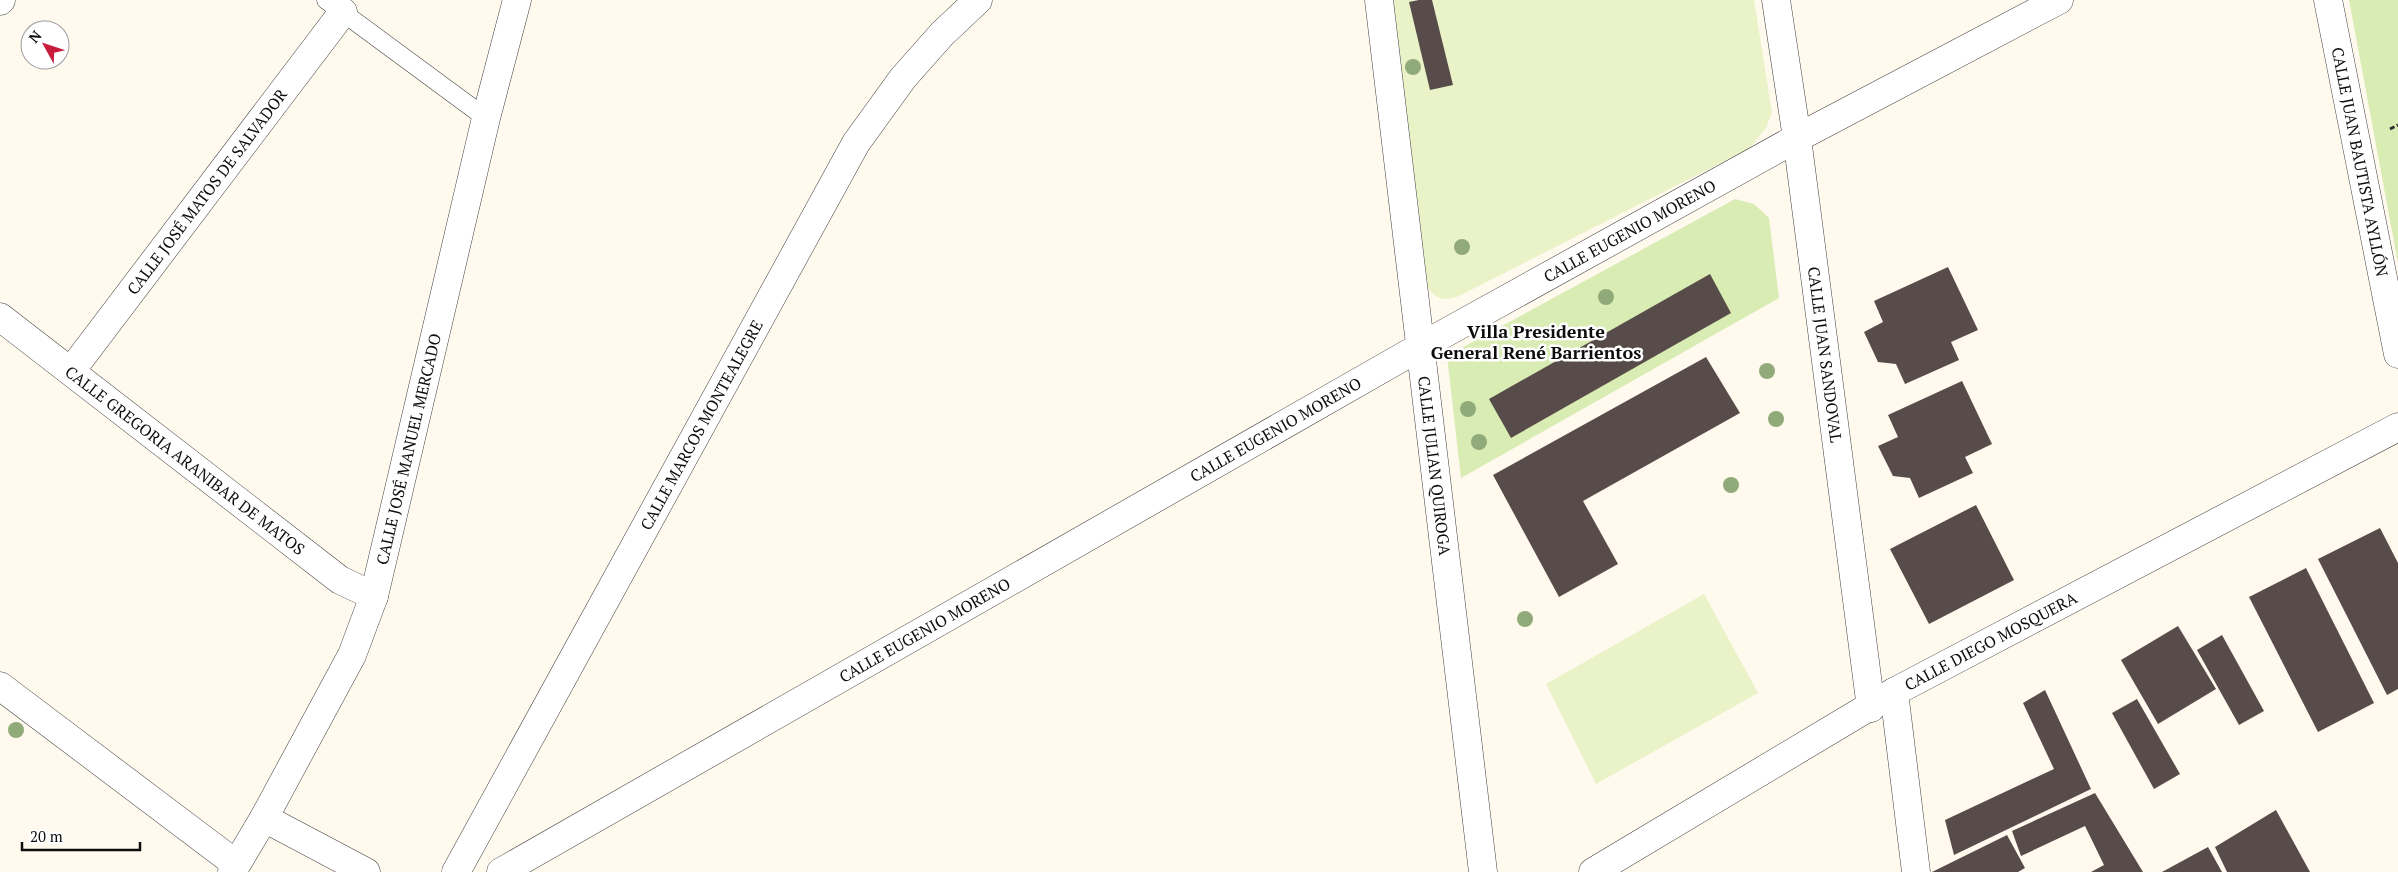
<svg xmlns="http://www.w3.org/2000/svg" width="2398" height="872" font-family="'PT Serif',serif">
  <rect width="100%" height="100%" fill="#fff9ee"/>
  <g fill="#d9ecb4">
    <polygon points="2349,0 2398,0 2398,263"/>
    <polygon points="1735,199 1754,204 1769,218 1779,298 1461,478 1447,356"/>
  </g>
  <g fill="#eaf3c7">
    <path d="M1392 0H1754L1772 112 1766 128 1750 148 1457 297C1444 301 1436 299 1428 288Z"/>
    <polygon points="1704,594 1758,693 1596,784 1546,684"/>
  </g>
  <g fill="#574c49">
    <polygon points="1419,0 1432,0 1453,85 1430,90 1409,2"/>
    <polygon points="1948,267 1978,330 1951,342 1959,360 1905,384 1896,364 1878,362 1864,332 1883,322 1874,301"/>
    <polygon points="1710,274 1731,313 1511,438 1489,399"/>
    <polygon points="1706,357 1740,413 1583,501 1618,564 1559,597 1493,475"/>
    <polygon points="1962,381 1992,444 1965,457 1973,473 1919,498 1910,478 1893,476 1878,446 1898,437 1888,415"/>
    <polygon points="1976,505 2014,580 1929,624 1890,549"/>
    <polygon points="2380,528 2398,563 2398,689 2387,695 2318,559"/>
    <polygon points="2306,568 2374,703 2318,732 2249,597"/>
    <polygon points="2178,626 2216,689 2158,724 2121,660"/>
    <polygon points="2222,635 2264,711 2239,725 2197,650"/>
    <polygon points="2045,690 2091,789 1954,855 1945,820 2054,769 2023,703"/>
    <polygon points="2137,699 2180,774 2154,789 2112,713"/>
    <polygon points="2095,793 2143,872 2091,872 2104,865 2085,826 2021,856 2012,831"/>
    <polygon points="2276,810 2310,872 2227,872 2215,847"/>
    <polygon points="2007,835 2025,868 2018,872 1932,872"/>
    <polygon points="2208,847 2222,872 2162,872"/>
  </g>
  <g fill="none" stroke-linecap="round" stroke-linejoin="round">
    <defs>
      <polyline id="service" points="326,0 486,118"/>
      <g id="minor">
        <path id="s1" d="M1379 0 1483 872"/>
        <path id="s2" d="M1776 0 1797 138 1871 708"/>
        <path id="s3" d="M2328 0 2398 354"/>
        <polyline points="0,1 1,0"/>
        <path id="s4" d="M0 317 340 580 374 596"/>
        <path id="s5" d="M71 371 343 12"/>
        <polyline points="0,686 236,864"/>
        <polyline points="1894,692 1916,872"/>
        <polyline points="264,818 366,872"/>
        <path id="s6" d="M232 872 264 818 352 655 374 596 486 118 517 0"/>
        <path id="s7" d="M456 872 856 143 903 78 942 34 978 0"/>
        <path id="s8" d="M501 872 1420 347 1797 138 2059 0"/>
        <path id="s9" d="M1593 872 1894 692 2398 427"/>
      </g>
    </defs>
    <use href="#service" stroke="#404040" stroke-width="19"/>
    <use href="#minor" stroke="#404040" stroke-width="29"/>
    <polyline stroke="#2f2f2f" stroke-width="3" stroke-dasharray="5 2.5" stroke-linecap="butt" points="2390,129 2398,125"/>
    <use href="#service" stroke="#fff" stroke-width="18"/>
    <use href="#minor" stroke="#fff" stroke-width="28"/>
  </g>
  <g fill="#90aa79">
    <circle cx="1413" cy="67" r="8"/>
    <circle cx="1462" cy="247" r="8"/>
    <circle cx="1606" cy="297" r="8"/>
    <circle cx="1767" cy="371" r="8"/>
    <circle cx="1468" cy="409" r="8"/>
    <circle cx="1776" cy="419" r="8"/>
    <circle cx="1479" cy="442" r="8"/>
    <circle cx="1731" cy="485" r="8"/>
    <circle cx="1525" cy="619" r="8"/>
    <circle cx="16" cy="730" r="8"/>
  </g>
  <g text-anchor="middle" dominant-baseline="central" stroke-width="5" stroke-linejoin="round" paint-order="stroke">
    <g font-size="16" fill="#0d0d0d" stroke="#fff">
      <text stroke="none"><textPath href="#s3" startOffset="165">CALLE JUAN BAUTISTA AYLLÓN</textPath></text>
      <text stroke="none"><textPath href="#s5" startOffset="225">CALLE JOSÉ MATOS DE SALVADOR</textPath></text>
      <text stroke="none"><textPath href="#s8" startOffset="1298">CALLE EUGENIO MORENO</textPath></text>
      <text stroke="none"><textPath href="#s2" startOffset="358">CALLE JUAN SANDOVAL</textPath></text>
      <text stroke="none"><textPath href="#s7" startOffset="510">CALLE MARCOS MONTEALEGRE</textPath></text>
      <text stroke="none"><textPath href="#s8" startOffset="892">CALLE EUGENIO MORENO</textPath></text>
      <text stroke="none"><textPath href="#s6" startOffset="462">CALLE JOSÉ MANUEL MERCADO</textPath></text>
      <text stroke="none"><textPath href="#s4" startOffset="234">CALLE GREGORIA ARANIBAR DE MATOS</textPath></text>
      <text stroke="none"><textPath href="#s1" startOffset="469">CALLE JULIAN QUIROGA</textPath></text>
      <text stroke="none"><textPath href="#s8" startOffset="488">CALLE EUGENIO MORENO</textPath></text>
      <text stroke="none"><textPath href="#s9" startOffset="460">CALLE DIEGO MOSQUERA</textPath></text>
    </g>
    <g font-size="18" font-weight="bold" fill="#0d0d0d" stroke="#fff">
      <text x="1536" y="331">Villa Presidente<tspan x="1536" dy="21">General René Barrientos</tspan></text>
    </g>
  </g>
  <g transform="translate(45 45) rotate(310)"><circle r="24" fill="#ffffff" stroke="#9e9e9e"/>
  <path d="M0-4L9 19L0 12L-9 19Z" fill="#c71c3c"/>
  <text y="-8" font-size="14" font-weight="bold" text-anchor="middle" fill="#0d0d0d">N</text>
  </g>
  <path d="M22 842v8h118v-8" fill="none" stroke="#0d0d0d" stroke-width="2.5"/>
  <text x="30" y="842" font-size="15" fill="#0d0d0d" stroke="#ffffff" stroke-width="4" paint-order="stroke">20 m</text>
</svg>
